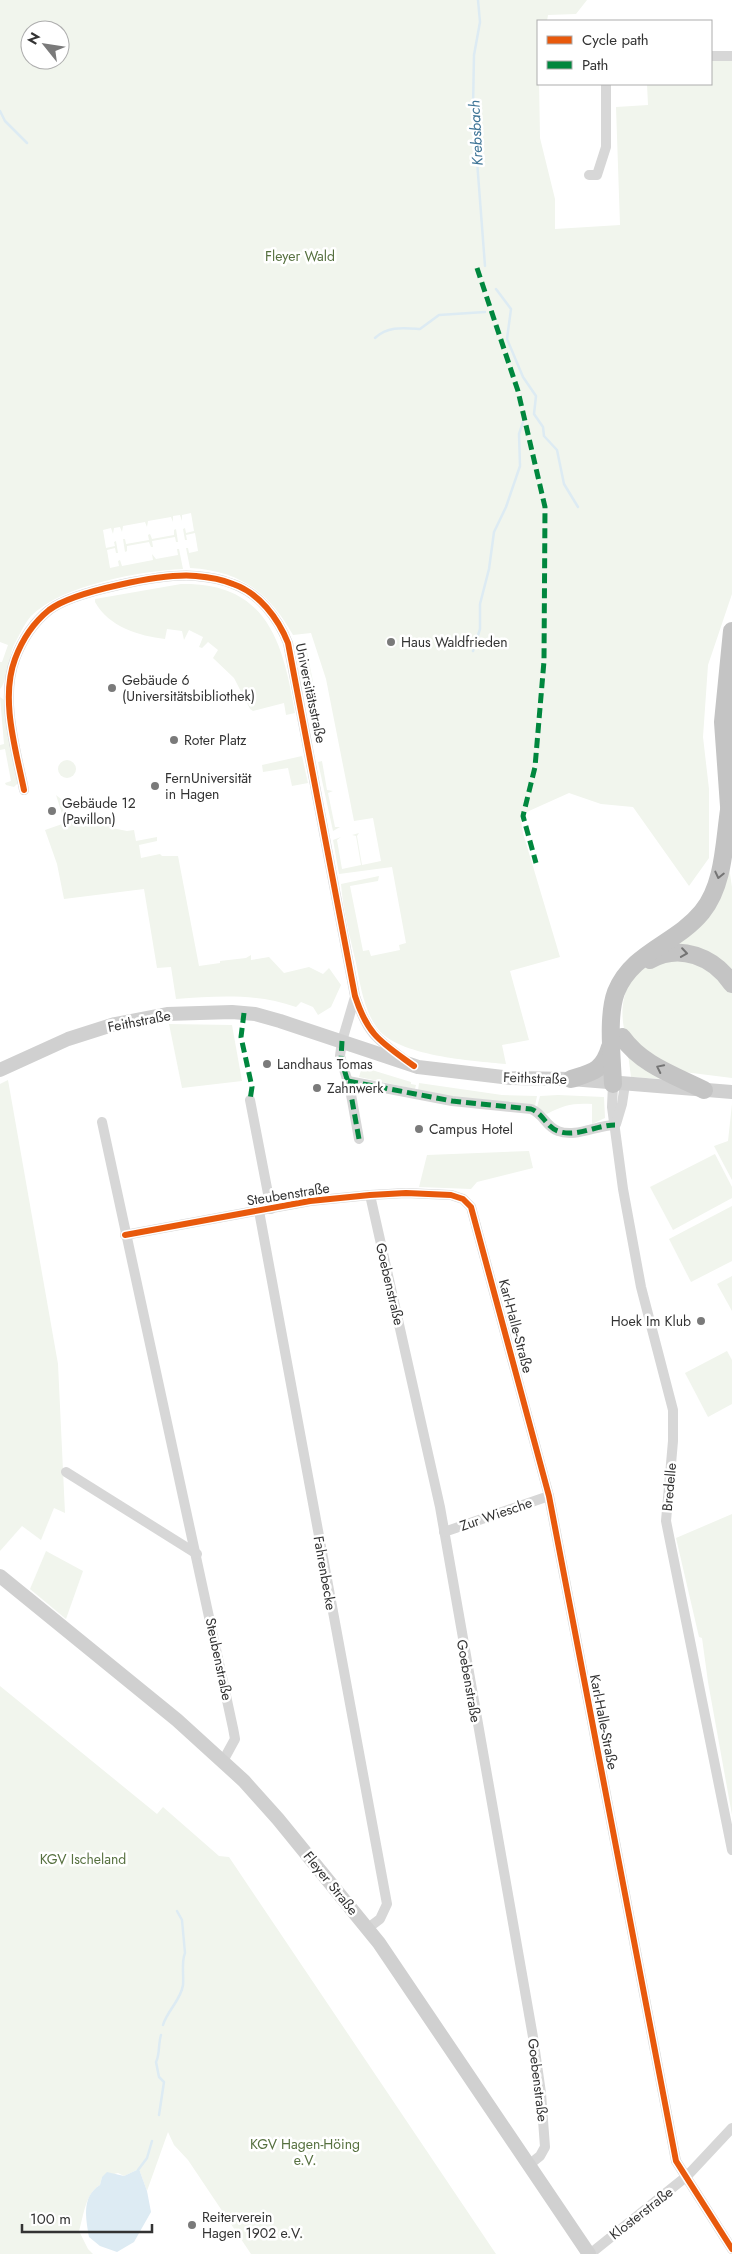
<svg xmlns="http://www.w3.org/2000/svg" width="732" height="2254" font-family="Jost,sans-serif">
  <rect width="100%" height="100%" fill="#fff"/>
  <g fill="#f1f5ed" fill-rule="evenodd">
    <path d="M0 0H587L576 14 548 15 547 21H538L540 138 555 199V229L620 225 616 107 648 105 647 84H711V58L732 57V594L708 665 703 737 709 789V858L689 886 633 807 601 804 569 793 520 815 523 833 560 957 510 971 529 1040 502 1045 506 1064C473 1061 397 1056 377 1028 364 1010 360 984 356 963 350 937 343 910 341 884L379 876 378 881 350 886 363 951 369 950 371 956 400 950 399 945 406 943 392 867 339 874 333 840 341 837 337 840 342 869 361 865 356 836 352 835 359 833 357 836 362 865 381 861 373 818 354 821 326 679 311 633 293 635C269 592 240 571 190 568L186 548H188L189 553 198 551 195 533 186 535 187 540H185L183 529 185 528 186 533 194 531 191 513 182 515V521L180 515 173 516V522L171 517 148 521 147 527 145 522 123 526 122 532 120 527 114 528 113 534 111 528 103 530 106 548 115 546 114 542 116 541 118 553H116L115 548 107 550 110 568 119 566 118 561 120 560 122 566 153 560 152 554 156 559 178 555 177 549H179L183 569C140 571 62 585 31 616 24 624 19 636 14 645 9 655 7 683 0 689V662H2L8 645 0 642ZM30 30H60V60H30Z"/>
    <polygon points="176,529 178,542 176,542 175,537 152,541 153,547 151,547 149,542 127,546 127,551 125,552 123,539 125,539 126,544 149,540 148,535 150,534 152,539 174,535 174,530"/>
    <path d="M181 584C267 582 283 642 295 713L286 715 284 703 253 711 250 709 234 678 213 658 218 650 208 642 202 648 199 647 203 637 189 630 184 640 182 631 167 629 165 639C139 636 109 627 95 602V599Z"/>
    <polygon points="301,642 306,647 313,682 307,683 313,715 319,714 318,717 313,718 310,715 295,643"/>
    <polygon points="0,697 4,700 18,783 14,787 6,785 5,783 11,781 5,749 0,750 0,745 4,744"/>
    <polygon points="302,756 308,783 292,786 288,768 263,772 262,765"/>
    <circle cx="67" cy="769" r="9"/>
    <polygon points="322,761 327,790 333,791 328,793 335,827 340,827 333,831 318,762"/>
    <path d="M56 795 61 799 65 817 83 816 85 826 111 821 112 828 127 831 134 830 136 841 157 837V841L139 845 141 858 160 854 162 856H178L199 966 220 963V961L246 958 251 955V960L269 957 284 973 309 967 323 974 329 968 341 985 331 1007 318 1015 313 1007 301 1002 296 1007C256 993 217 996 176 999L171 967 157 968 144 889 64 899 57 864 45 830 65 823Z"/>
    <polygon points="727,854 732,887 732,975 667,947 687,934"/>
    <path d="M677 956 717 973 732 991V1078L676 1071 626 1035C618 1013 623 978 647 965 655 960 667 959 677 956Z"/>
    <polygon points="169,1024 232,1025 242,1081 182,1088"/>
    <polygon points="628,1054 678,1080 631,1077"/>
    <polygon points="362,1067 411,1082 411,1084 416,1085 415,1089 359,1077"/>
    <polygon points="8,1080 58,1364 65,1513 54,1508 41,1540 22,1526 0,1551 0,1084"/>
    <polygon points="419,1083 502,1095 537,1096 535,1106 450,1097 418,1090"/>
    <path d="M558 1095 604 1097 605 1118 592 1124V1104C572 1103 564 1105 547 1114L537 1107 540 1096Z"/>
    <polygon points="732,1104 732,1180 714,1146 728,1141"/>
    <polygon points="529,1151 533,1168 477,1182 471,1189 419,1187 427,1155"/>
    <polygon points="715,1154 732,1187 732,1198 673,1230 650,1187"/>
    <polygon points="732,1206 732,1261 691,1282 669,1239"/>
    <polygon points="732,1276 732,1311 717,1284"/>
    <polygon points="727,1351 732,1360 732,1404 708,1417 685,1373"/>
    <polygon points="732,1514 732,1815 708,1682 702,1638 699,1637 676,1538"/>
    <polygon points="46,1551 83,1571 66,1619 30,1589"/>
    <path d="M0 1686 157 1814 163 1807 219 1856 229 1857 496 2254H251L188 2160 174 2145 168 2132 147 2191 139 2169 124 2176 118 2173 102 2177 100 2185C85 2194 84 2215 79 2231L88 2249 93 2254H0Z"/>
  </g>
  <path fill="#ddebf3" d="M139 2169 147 2191 151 2212 134 2242 117 2252 100 2246 89 2237C86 2218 81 2197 100 2185L102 2177 107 2172 124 2176Z"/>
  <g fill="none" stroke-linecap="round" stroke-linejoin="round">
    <g stroke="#ddebf3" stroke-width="2.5">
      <polyline points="478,0 480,22 474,55 473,108 485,266"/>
      <polyline points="0,111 5,121 27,143"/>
      <polyline points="496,289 511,309 507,339 523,377 536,396 534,414 543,427 544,436 557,450 564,484 578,507"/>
      <path d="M375 338C388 326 403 328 420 329L439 315 485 312"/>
      <polyline points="473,651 480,629 480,604 489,569 494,532 506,507 520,466 519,434 523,422"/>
      <path d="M163 2025C167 2011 181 2000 183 1985 184 1975 181 1962 185 1953L182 1920 177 1911"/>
      <path d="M159 2115 164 2082 159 2077 156 2062C160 2054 158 2045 161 2035"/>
      <polyline points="138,2170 147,2158 152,2141"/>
    </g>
    <g stroke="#d7d7d7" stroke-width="10">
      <polyline points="711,56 732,56"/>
      <polyline points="589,175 597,175 606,147 606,84"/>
      <path d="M24 790C16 750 0 699 15 659 22 640 33 623 49 610 74 591 164 573 196 576 208 577 221 579 233 584 259 593 278 618 288 643L355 996C367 1032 375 1038 405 1060"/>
      <polyline points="355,997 342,1041 340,1056 350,1089 359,1139"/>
      <path d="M348 1081 452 1101 531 1109C543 1113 546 1127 558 1131 575 1138 597 1125 615 1125"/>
      <polyline points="613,1084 612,1107 623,1189 641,1287 673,1410 673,1441 666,1521 732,1850"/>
      <polyline points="250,1100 271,1209"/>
      <polyline points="102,1122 233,1728 235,1739 223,1761"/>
      <polyline points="616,1124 622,1104 625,1084"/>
      <polyline points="370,1195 440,1507 533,2037 541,2093 545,2147 540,2156 530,2164"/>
      <polyline points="259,1211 387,1904 380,1919 368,1928"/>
      <polyline points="125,1235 310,1201 370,1195 406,1193 451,1195 463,1199 471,1207 549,1496 676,2161 732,2249"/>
      <polyline points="66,1472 197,1554"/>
      <polyline points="444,1532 549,1496"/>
      <polyline points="590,2254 687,2176 732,2128"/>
    </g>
    <g stroke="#d0d0d0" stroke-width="14">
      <polyline points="0,1070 68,1039 115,1024 167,1014 232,1012 255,1014 280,1021 418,1067 511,1078 571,1079 732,1092"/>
      <polyline points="0,1576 177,1720 244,1781 278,1819 379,1943 589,2254"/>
    </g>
    <g stroke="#c4c4c4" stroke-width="18">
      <polyline points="730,820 723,722 732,631"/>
      <path d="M650 960C680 943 714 957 732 984"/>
      <path d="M622 1037C642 1065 674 1075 704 1090"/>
      <path d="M571 1079C593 1072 603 1071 610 1047"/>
      <path d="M613 1084C612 1057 607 1016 616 992 632 952 676 944 702 912 724 885 724 844 729 810"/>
    </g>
    <g stroke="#00873e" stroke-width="5" stroke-dasharray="10 5" stroke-linecap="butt">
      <polyline points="477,268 518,391 545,507 544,661 535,767 523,816 536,863"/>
      <polyline points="244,1013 241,1037 252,1087 250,1100"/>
      <polyline points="342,1041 341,1059 350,1089 359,1139"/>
      <path d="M348 1081 452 1101 531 1109C543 1113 546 1127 558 1131 575 1138 597 1125 615 1125"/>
    </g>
    <defs>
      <g id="cycleway">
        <path d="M24 790C16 750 0 699 15 659 22 640 33 623 49 610 74 591 164 573 196 576 208 577 221 579 233 584 259 593 278 618 288 643L355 996C368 1036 381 1042 414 1066"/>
        <polyline points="125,1235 310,1201 370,1195 406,1193 451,1195 463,1199 471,1207 549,1496 676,2161 732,2249"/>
      </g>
    </defs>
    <use href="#cycleway" stroke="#fff" stroke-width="9"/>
    <use href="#cycleway" stroke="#e8590c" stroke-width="6"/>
  </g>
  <defs><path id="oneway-chevron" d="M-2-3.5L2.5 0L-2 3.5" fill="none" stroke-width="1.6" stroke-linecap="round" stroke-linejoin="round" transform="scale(1.25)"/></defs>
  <g stroke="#747474">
    <use href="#oneway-chevron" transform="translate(719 875) rotate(103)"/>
    <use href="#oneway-chevron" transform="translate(684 953) rotate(8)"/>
    <use href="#oneway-chevron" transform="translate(660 1068) rotate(-154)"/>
  </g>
  <g fill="#7a7a7a" stroke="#fff" stroke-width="2">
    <circle cx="391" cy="642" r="5"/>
    <circle cx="112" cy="688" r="5"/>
    <circle cx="174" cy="740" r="5"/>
    <circle cx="155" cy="786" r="5"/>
    <circle cx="52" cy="811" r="5"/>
    <circle cx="267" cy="1064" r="5"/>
    <circle cx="317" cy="1088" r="5"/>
    <circle cx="419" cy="1129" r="5"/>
    <circle cx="701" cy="1321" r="5"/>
    <circle cx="192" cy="2225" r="5"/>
  </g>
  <g text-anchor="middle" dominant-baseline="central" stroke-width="5" stroke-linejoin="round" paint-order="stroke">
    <g font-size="14" fill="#56703f" stroke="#fff">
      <text x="300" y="256">Fleyer Wald</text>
      <text x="83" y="1859">KGV Ischeland</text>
      <text x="305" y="2144">KGV Hagen-Höing<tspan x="305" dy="16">e.V.</tspan></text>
    </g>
    <g font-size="14" fill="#333" stroke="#fff" text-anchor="start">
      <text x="401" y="642">Haus Waldfrieden</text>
      <text x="122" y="680">Gebäude 6<tspan x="122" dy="16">(Universitätsbibliothek)</tspan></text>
      <text x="184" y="740">Roter Platz</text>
      <text x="165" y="778">FernUniversität<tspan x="165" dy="16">in Hagen</tspan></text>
      <text x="62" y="803">Gebäude 12<tspan x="62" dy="16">(Pavillon)</tspan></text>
      <text x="277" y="1064">Landhaus Tomas</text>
      <text x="327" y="1088">Zahnwerk</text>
      <text x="429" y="1129">Campus Hotel</text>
      <text x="691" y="1321" text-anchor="end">Hoek Im Klub</text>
      <text x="202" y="2217">Reiterverein<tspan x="202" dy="16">Hagen 1902 e.V.</tspan></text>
    </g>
    <g font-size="14" fill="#333" stroke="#fff">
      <text transform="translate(311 693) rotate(78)">Universitätsstraße</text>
      <text transform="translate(139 1021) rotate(-11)">Feithstraße</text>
      <text transform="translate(535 1078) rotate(2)">Feithstraße</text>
      <text transform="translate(288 1194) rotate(-9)">Steubenstraße</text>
      <text transform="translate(390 1284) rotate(77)">Goebenstraße</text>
      <text transform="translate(516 1326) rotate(75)">Karl-Halle-Straße</text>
      <text transform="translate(669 1487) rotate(-85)">Bredelle</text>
      <text transform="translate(496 1514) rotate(-19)">Zur Wiesche</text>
      <text transform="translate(325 1573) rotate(80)">Fahrenbecke</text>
      <text transform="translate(219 1659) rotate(78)">Steubenstraße</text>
      <text transform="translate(469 1681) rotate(80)">Goebenstraße</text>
      <text transform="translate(604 1722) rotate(79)">Karl-Halle-Straße</text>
      <text transform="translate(331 1883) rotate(51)">Fleyer Straße</text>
      <text transform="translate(538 2080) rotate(83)">Goebenstraße</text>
      <text transform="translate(641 2213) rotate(-38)">Klosterstraße</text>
    </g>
    <g font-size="15" font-style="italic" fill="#3f7597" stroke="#fff">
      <text transform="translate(476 133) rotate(-93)">Krebsbach</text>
    </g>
  </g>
  <rect x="537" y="20" width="175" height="65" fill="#ffffff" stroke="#adadad"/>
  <rect x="547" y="36" width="25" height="8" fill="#e8590c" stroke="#adadad"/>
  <text x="582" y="45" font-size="15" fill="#333333">Cycle path</text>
  <rect x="547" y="61" width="25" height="8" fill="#00873e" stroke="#adadad"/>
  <text x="582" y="70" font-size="15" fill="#333333">Path</text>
  <g transform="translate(45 45) rotate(300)"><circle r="24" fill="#ffffff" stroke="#adadad"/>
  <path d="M0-4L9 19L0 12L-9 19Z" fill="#7a7a7a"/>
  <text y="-8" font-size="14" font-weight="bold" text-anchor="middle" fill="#333333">N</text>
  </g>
  <path d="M22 2224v8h130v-8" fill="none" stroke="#333333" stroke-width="2.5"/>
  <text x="30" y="2224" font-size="15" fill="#333333" stroke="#ffffff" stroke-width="4" paint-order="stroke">100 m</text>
</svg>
